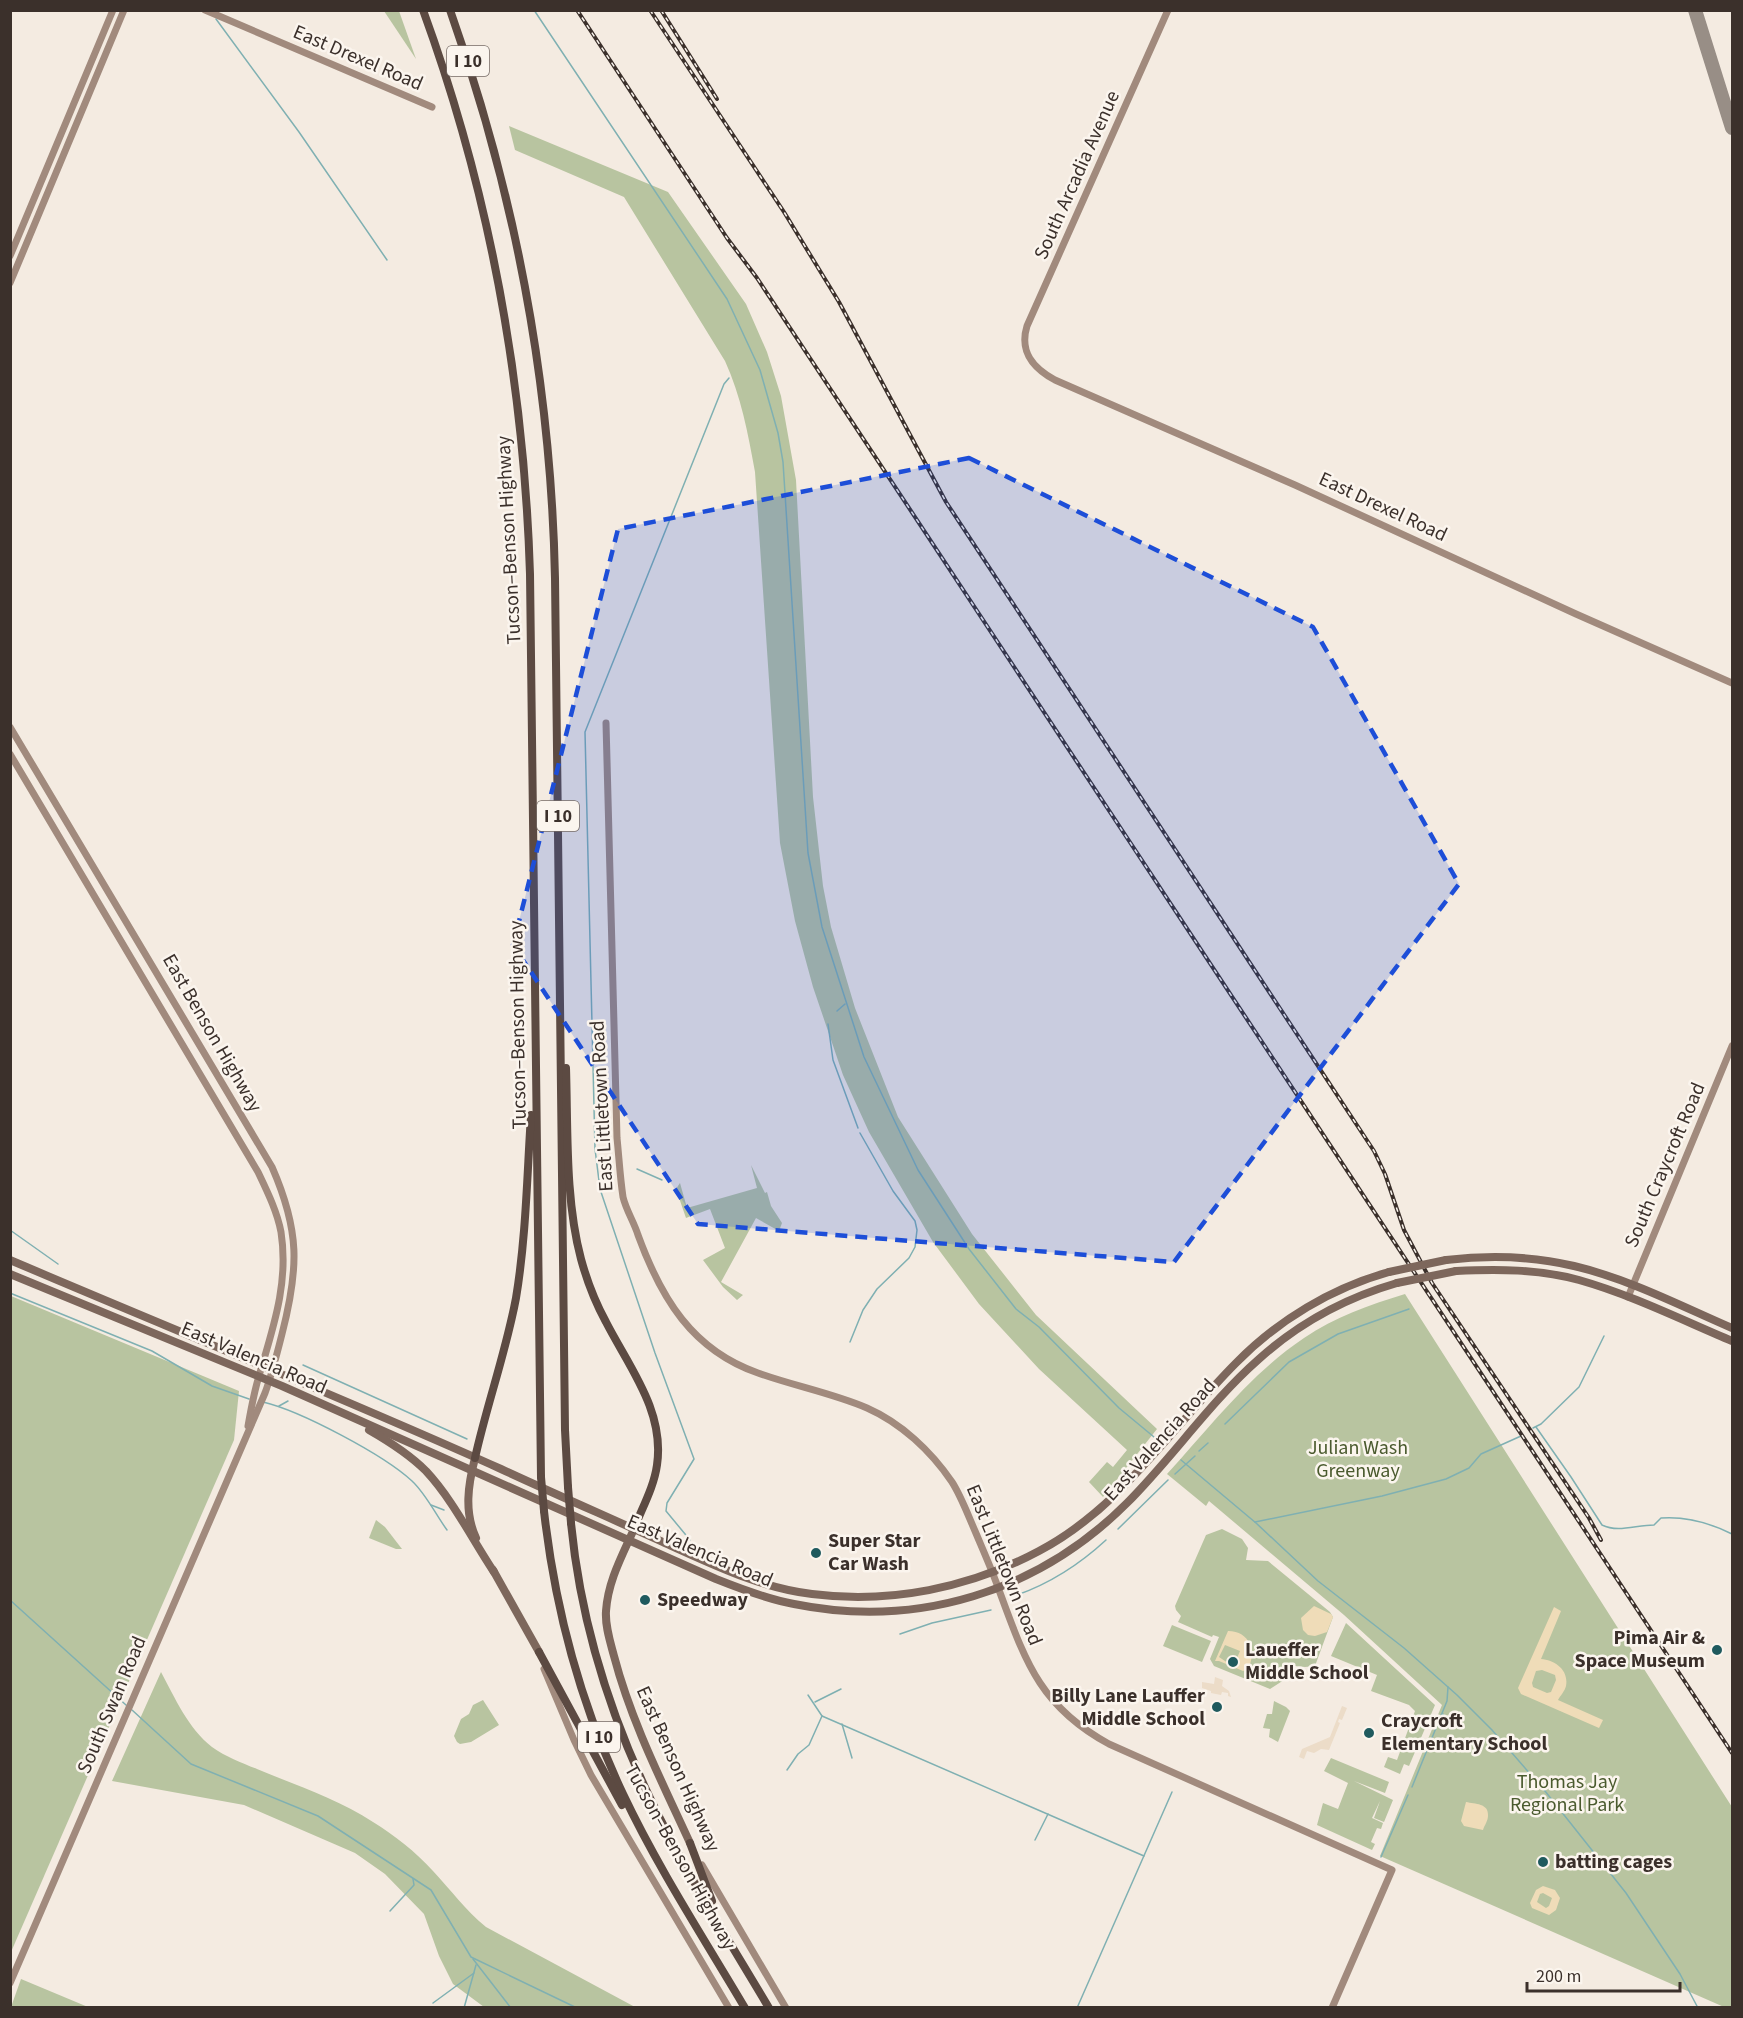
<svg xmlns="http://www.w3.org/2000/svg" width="1743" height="2018" font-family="'Source Sans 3',sans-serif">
  <rect width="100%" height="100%" fill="#f4ebe1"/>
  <g fill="#b8c4a0">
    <polygon points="384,11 399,11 416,59"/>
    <path d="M509 126 668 192 746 304 767 352 781 396 796 480 813 797 823 886 831 927 855 1008 898 1117 972 1234 1036 1315 1157 1429 1103 1497 1089 1482 1107 1462 1113 1467 1127 1450 1039 1369 979 1304 933 1242 869 1132 843 1075 813 987 795 921 780 843 755 472C748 433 741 396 725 361L624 197 515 150Z"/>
    <polygon points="751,1165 765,1193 767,1192 771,1206 782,1223 779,1231 756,1218 721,1282 743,1295 737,1300 723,1287 703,1260 725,1248 710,1209 686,1218 676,1189 680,1183 687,1208 757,1188"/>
    <path d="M1405 1294 1732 1807V2007H1724L1380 1856 1442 1705 1344 1615 1209 1501 1206 1506 1167 1474C1210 1427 1250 1374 1304 1338 1335 1317 1369 1305 1405 1294Z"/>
    <polygon points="11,1296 239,1391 234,1440 11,1952"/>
    <polygon points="376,1520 385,1527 402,1549 396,1549 369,1538"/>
    <polygon points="1222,1529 1242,1539 1248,1548 1246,1560 1268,1561 1330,1612 1333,1617 1315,1666 1305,1667 1295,1666 1284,1680 1270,1689 1214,1666 1210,1659 1219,1637 1213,1635 1212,1637 1178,1622 1181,1616 1176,1610 1175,1606 1206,1535"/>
    <polygon points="1346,1623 1435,1705 1409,1766 1404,1764 1400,1774 1384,1767 1388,1757 1397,1760 1415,1711 1409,1705 1371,1691 1377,1675 1331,1656"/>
    <polygon points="1172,1625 1211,1641 1202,1662 1163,1646"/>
    <path d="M161 1672C175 1698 188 1728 212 1747 226 1757 242 1763 257 1769 295 1785 338 1799 373 1822 394 1835 416 1852 433 1871 451 1890 465 1910 486 1927L635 2007H484L453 1984 439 1956 424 1914 385 1874 355 1853 244 1805 112 1781Z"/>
    <polygon points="483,1700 499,1725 471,1742 460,1744 457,1742 454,1736 461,1719 469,1714 473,1705"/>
    <polygon points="1274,1701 1286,1707 1290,1711 1278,1742 1269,1737 1270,1729 1263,1728 1267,1714 1272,1714"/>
    <polygon points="1331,1758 1389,1782 1385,1793 1354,1781 1393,1800 1384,1822 1374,1818 1380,1801 1372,1818 1383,1823 1381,1829 1377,1828 1371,1842 1375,1844 1372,1850 1317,1825 1323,1803 1338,1809 1348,1783 1324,1771"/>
    <polygon points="21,1979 88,2007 11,2007"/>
  </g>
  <g fill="#efdcb8" fill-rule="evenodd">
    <polygon points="1314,1606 1331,1614 1333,1617 1327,1632 1315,1636 1308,1635 1303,1630 1301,1618"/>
    <path d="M1554 1607 1561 1611 1541 1659C1555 1660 1569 1670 1566 1686 1565 1691 1560 1696 1558 1700L1603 1720 1599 1728 1521 1694 1518 1688ZM1542 1670 1555 1675 1556 1680 1551 1692 1547 1693 1533 1687 1532 1683 1536 1671Z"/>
    <path d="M1228 1631C1250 1631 1257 1652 1248 1669L1243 1671 1219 1661H1215ZM1225 1645 1240 1651 1235 1663 1231 1665 1219 1657Z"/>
    <path d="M1466 1802C1475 1804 1489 1803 1488 1816 1488 1821 1484 1826 1483 1830L1464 1826 1461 1821Z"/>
    <path d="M1543 1886 1555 1890 1560 1898 1556 1910 1549 1915 1532 1908 1530 1903 1536 1890ZM1543 1893 1552 1898 1549 1906 1546 1908 1537 1902 1540 1894Z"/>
  </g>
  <g fill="#ecdcc8">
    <polygon points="1215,1677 1223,1680 1222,1686 1229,1691 1231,1697 1228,1696 1228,1693 1222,1692 1221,1695 1211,1693 1211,1691 1202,1688 1202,1682 1214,1684"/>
    <polygon points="1342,1706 1347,1708 1342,1720 1339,1719 1338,1722 1340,1723 1329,1750 1321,1749 1314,1753 1307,1751 1304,1759 1299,1757 1302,1749 1330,1737"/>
  </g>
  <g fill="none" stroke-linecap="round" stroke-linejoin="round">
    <g stroke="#7fb0b2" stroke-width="1.5">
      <polyline points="534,10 727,299 760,370 778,433 783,462 808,853 822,927 864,1057 918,1170 969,1249 1016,1309 1039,1327 1119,1408 1154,1437"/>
      <polyline points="216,19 299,132 387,260"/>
      <polyline points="837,1011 845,1004"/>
      <polyline points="828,1024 833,1060 858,1128"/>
      <polyline points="637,1169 662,1180"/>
      <polyline points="10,1230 58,1264"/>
      <polyline points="10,1293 152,1351 212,1386 249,1399"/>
      <polyline points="850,1342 863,1310 877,1289 909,1258 915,1247 917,1230 915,1221 893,1191 860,1133"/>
      <polyline points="303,1365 467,1439"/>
      <path d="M263 1402C301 1411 384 1455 412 1481 426 1494 436 1515 447 1530"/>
      <polyline points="279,1406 288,1401"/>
      <polyline points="1225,1424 1289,1362 1338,1334 1409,1309"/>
      <path d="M1536 1427 1571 1477 1602 1525C1618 1533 1636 1525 1654 1525L1661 1518C1687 1516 1710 1523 1732 1534"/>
      <polyline points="1533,1428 1541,1424 1579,1387 1604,1336"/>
      <polyline points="1199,1451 1208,1443"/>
      <polyline points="1181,1460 1256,1523 1318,1581 1404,1648 1457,1695 1492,1730 1545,1791 1626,1893 1680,1974 1698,2008"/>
      <polyline points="1175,1474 1195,1456"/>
      <polyline points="431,1505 444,1510"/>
      <polyline points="1255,1522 1382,1496 1446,1479 1469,1468 1481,1454 1521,1436"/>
      <polyline points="1118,1529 1168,1480"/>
      <polyline points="690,1540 666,1511 667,1503 694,1459 655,1353 600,1189 595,1149 585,732 724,384 729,378"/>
      <path d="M1017 1595C1051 1583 1080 1564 1106 1540"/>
      <polyline points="10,1600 126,1705"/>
      <polyline points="900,1634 932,1623 991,1610"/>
      <polyline points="815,1702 841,1689"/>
      <polyline points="132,1710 191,1764 318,1816 431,1890 471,1957 577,2008"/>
      <polyline points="1443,1714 1449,1727"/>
      <polyline points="822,1716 1144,1856"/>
      <polyline points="842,1724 852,1758"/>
      <polyline points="787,1770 798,1754 809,1745 822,1716 808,1695"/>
      <polyline points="1412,1787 1447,1701 1448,1687"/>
      <polyline points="1035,1840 1048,1814"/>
      <polyline points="1381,1857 1408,1795"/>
      <polyline points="390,1911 414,1885 413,1879"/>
      <polyline points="473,1959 511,2008"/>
      <polyline points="433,2003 474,1973"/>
      <polyline points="464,2008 476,1965"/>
      <polyline points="1077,2008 1172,1792"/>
    </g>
    <polyline stroke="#988e86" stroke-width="14" points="1695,10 1732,128"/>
    <g stroke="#a18a7d" stroke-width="7">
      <polyline points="205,10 432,107"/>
      <path d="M1168 10 1027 326C1019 352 1033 368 1055 380L1295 485 1576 614 1732 683"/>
      <polyline points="10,256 113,10"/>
      <polyline points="10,283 124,10"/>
      <path d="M606 723 617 1138C619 1157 620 1177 623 1197 626 1210 634 1222 638 1235 661 1298 692 1350 758 1373 794 1386 832 1393 867 1408 901 1423 931 1451 952 1482 961 1496 968 1515 975 1531 983 1550 992 1570 999 1590 1025 1660 1039 1706 1109 1744L1392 1870 1332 2008"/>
      <path d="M10 727 272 1167C300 1231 299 1268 282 1334 277 1354 272 1374 265 1393L10 1983"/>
      <path d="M10 754 258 1172C267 1191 277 1211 281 1232 289 1283 273 1328 259 1376 254 1392 251 1409 248 1426"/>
      <polyline points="1628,1297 1732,1046"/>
      <polyline points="544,1669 574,1740 591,1775 729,2008"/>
      <polyline points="702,1865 786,2008"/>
    </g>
    <g stroke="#7d675c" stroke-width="8">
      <path d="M10 1260C174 1330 339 1396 501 1469 555 1494 610 1518 665 1543 712 1564 760 1588 812 1594 890 1604 970 1588 1039 1551 1121 1508 1172 1427 1236 1363 1278 1320 1332 1288 1389 1272"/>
      <path d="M1446 1260C1489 1255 1532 1256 1574 1266 1629 1279 1681 1306 1732 1328"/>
      <path d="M1456 1271C1497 1269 1539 1269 1579 1280 1632 1295 1682 1320 1732 1341"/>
      <path d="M10 1274 282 1386 716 1579C741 1589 767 1599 794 1604 917 1629 1038 1592 1127 1503 1173 1457 1210 1402 1259 1359 1299 1323 1345 1298 1397 1283"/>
      <path d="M369 1430C390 1442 409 1454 426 1471 453 1500 472 1539 494 1572"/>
      <path d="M475 1458C468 1485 464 1512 476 1538"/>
      <path d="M634 1529C622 1556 608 1581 606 1611 605 1626 610 1641 614 1656 631 1721 662 1782 690 1843"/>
      <polyline points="493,1570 539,1652"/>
    </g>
    <g stroke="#5c4a42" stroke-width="8">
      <path d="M423 10C489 191 524 382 530 574L541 1477"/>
      <path d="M450 10C515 193 551 384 555 578L565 1430 568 1487"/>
      <path d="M566 1068C568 1130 565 1199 581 1259 587 1281 595 1302 606 1322 629 1367 665 1411 657 1465 654 1487 642 1508 634 1529"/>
      <path d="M475 1458C487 1404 506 1352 516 1298 526 1238 527 1176 531 1115"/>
      <path d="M544 1511C555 1609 581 1705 623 1794 658 1868 703 1937 745 2008"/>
      <path d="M571 1523C580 1617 609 1712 650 1798 684 1870 728 1939 769 2008"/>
      <polyline points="539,1652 622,1805"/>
      <polyline points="690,1843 712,1901"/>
    </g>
    <defs>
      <g id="rail">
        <polyline points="577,10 727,238 757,278 1732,1753"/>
        <polyline points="650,10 784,212 839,302 946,502 1374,1151 1385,1174 1404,1230 1432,1283 1589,1518 1601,1540"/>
        <polyline points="661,10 717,99"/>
      </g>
    </defs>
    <use href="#rail" stroke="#3b302b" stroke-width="4"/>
    <use href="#rail" stroke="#fbf5ee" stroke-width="1.5" stroke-dasharray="4.5" stroke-linecap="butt"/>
    <g stroke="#7d675c" stroke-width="8">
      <polyline points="1389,1272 1446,1260"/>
      <polyline points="1397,1283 1456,1271"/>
    </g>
    <g stroke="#5c4a42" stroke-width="8">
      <polyline points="541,1477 544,1511"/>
      <polyline points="568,1487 571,1523"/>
    </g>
  </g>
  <path fill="#1d4ed8" fill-opacity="0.2" stroke="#1d4ed8" stroke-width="4.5" stroke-dasharray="12 8" stroke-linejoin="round" d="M969 458 1313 627 1459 884 1174 1262 698 1224 513 945 618 529Z"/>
  <g fill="#1f5a5e" stroke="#fbf5ee" stroke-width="2">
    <circle cx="816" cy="1553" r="6"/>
    <circle cx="645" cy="1600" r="6"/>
    <circle cx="1717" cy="1650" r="6"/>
    <circle cx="1233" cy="1662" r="6"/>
    <circle cx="1217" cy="1707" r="6"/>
    <circle cx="1369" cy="1733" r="6"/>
    <circle cx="1543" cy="1862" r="6"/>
  </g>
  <g text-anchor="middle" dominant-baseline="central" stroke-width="5" stroke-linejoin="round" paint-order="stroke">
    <g fill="#fbf5ee" stroke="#756b66" stroke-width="1.5">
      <rect x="447" y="46" width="42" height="30" rx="4.5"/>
      <rect x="537" y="801" width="42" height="30" rx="4.5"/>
      <rect x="578" y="1722" width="42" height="30" rx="4.5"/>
    </g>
    <g font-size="18" font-weight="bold" fill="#3b302b">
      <text x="468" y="61">I 10</text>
      <text x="558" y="816">I 10</text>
      <text x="599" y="1737">I 10</text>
    </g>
    <g font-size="20" fill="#3b302b" stroke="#fbf5ee">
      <text transform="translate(358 58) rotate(23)">East Drexel Road</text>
      <text transform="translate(1077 175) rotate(-66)">South Arcadia Avenue</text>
      <text transform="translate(1383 507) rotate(25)">East Drexel Road</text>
      <text transform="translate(509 540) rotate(-93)">Tucson–Benson Highway</text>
      <text transform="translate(518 1025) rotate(-91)">Tucson–Benson Highway</text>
      <text transform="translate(212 1033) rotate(60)">East Benson Highway</text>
      <text transform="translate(602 1106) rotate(-93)">East Littletown Road</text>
      <text transform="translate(1665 1165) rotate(-67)">South Craycroft Road</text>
      <text transform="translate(254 1358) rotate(23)">East Valencia Road</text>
      <text transform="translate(1160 1440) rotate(-48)">East Valencia Road</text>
      <text transform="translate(700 1551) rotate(23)">East Valencia Road</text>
      <text transform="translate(1004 1565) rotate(68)">East Littletown Road</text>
      <text transform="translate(112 1705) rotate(-67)">South Swan Road</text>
      <text transform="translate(678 1769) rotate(66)">East Benson Highway</text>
      <text transform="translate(680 1857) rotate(61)">Tucson–Benson Highway</text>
    </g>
    <g font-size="20" fill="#4a5a2e" stroke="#fbf5ee">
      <text x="1358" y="1448">Julian Wash<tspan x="1358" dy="23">Greenway</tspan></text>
      <text x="1567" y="1782">Thomas Jay<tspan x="1567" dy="23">Regional Park</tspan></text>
    </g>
    <g font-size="20" font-weight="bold" fill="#3b302b" stroke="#fbf5ee" text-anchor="start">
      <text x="828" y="1541">Super Star<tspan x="828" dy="23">Car Wash</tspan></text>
      <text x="657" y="1600">Speedway</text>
      <text x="1705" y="1638" text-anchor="end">Pima Air &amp;<tspan x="1705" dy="23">Space Museum</tspan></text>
      <text x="1245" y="1650">Laueffer<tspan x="1245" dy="23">Middle School</tspan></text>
      <text x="1205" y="1696" text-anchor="end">Billy Lane Lauffer<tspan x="1205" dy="23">Middle School</tspan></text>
      <text x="1381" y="1721">Craycroft<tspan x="1381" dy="23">Elementary School</tspan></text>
      <text x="1555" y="1862">batting cages</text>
    </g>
  </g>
  <rect width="1743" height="2018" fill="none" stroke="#3b302b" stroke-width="24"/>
  <path d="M1527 1982v9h153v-9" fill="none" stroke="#3b302b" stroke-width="3"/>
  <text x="1536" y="1982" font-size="18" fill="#3b302b" stroke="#fbf5ee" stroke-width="4.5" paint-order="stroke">200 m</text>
</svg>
